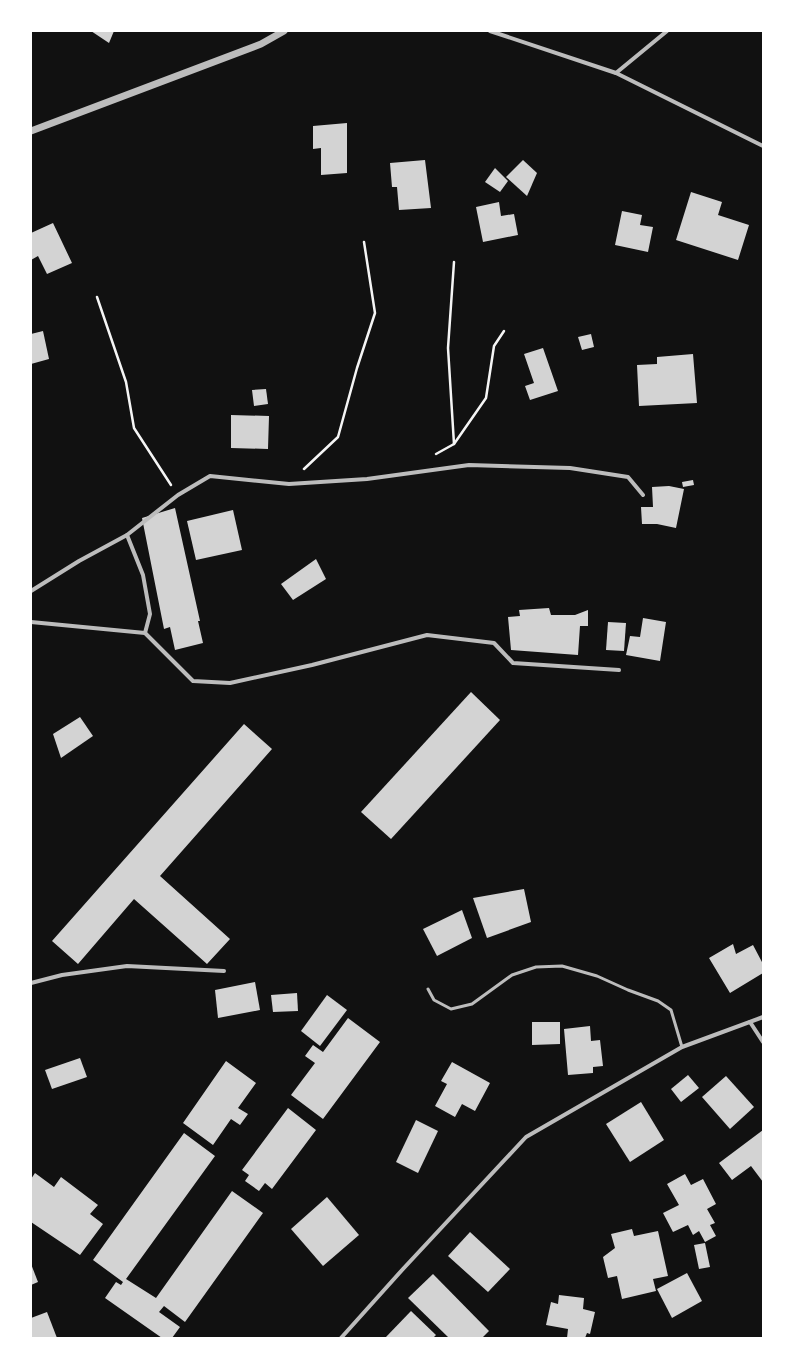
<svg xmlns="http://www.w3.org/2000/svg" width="794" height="1369" font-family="'IBM Plex Sans',sans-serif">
  <rect width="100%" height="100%" fill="#111"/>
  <g fill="#d3d3d3">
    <polygon points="91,31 114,31 109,43"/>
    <polygon points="347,123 347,173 321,175 321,148 313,149 313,126"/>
    <polygon points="425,160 431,208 399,210 397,187 392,187 390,163"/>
    <polygon points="523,160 537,173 527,196 506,177"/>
    <polygon points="495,168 508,181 500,192 485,182"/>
    <polygon points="691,192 722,202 718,215 749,225 738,260 676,240"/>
    <polygon points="499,202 501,216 514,214 518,235 483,242 476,207"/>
    <polygon points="622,211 642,215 640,225 653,227 648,252 615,245"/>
    <polygon points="53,223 72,263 47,274 38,256 31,260 31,233"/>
    <polygon points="43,331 49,359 31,364 31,334"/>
    <polygon points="591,334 594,347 582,350 578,337"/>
    <polygon points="543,348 558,391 530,400 525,386 534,383 524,354"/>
    <polygon points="693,354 697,403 639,406 637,365 657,364 657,357"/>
    <polygon points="266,389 268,404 254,406 252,390"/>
    <polygon points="231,415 269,416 268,449 231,448"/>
    <polygon points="693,480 694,485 683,487 682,482"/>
    <polygon points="669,486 684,489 676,528 657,524 642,524 641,507 653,507 652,487"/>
    <polygon points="175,508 200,621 198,621 203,643 175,650 170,627 164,629 142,518"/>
    <polygon points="233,510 242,550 196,560 187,521"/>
    <polygon points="316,559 326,579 293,600 281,584"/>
    <polygon points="549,608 551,615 575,615 588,610 588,626 580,626 578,655 511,650 508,617 520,616 519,610"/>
    <polygon points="643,618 666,622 660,661 626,655 630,636 640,637"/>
    <polygon points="608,622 626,623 624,651 606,650"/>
    <polygon points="471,692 500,720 391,839 361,812"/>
    <polygon points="80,717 93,736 61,758 53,734"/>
    <polygon points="244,724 272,749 160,876 230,939 207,964 134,899 78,964 52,941"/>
    <polygon points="524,889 531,922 487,938 473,898"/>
    <polygon points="462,910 472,938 437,956 423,929"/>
    <polygon points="733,944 736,954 753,945 763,964 763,973 730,993 709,958"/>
    <polygon points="255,982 260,1010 218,1018 215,990"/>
    <polygon points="297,993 298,1011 273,1012 271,995"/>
    <polygon points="327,995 347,1010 320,1046 301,1031"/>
    <polygon points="348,1018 380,1042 323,1119 291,1095 315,1063 305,1056 313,1045 323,1052"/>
    <polygon points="532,1022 560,1022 560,1044 532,1045"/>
    <polygon points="590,1026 591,1041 600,1040 603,1066 593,1067 593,1073 568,1075 564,1029"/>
    <polygon points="80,1058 87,1077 52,1089 45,1070"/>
    <polygon points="226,1061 256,1083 238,1108 248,1114 240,1125 231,1119 213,1145 183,1123"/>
    <polygon points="452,1062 490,1083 475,1111 462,1104 455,1117 435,1106 447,1084 441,1081"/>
    <polygon points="688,1075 699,1088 681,1102 671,1089"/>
    <polygon points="726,1076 754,1107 730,1129 702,1097"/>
    <polygon points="641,1102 664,1140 630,1162 606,1124"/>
    <polygon points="288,1108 316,1130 272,1189 265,1183 259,1191 245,1181 249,1175 242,1170"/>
    <polygon points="416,1120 438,1131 418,1173 396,1162"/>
    <polygon points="763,1130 763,1182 751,1166 732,1180 719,1163"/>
    <polygon points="184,1133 215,1156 126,1279 156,1298 232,1191 263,1213 185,1322 164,1306 159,1312 180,1327 172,1338 162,1338 105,1298 116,1282 121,1285 123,1282 93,1260"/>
    <polygon points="35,1173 54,1187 61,1177 98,1205 90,1214 103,1224 80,1255 31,1222 31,1179"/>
    <polygon points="685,1174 691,1185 703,1179 716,1204 707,1209 715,1223 710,1225 716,1236 705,1242 699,1231 693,1235 688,1225 673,1232 663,1213 679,1205 667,1184"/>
    <polygon points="327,1197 359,1235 323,1266 291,1229"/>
    <polygon points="632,1229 634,1236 658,1231 668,1276 653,1279 656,1291 622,1299 617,1276 608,1278 603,1257 615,1248 611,1234"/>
    <polygon points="470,1232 510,1269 488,1292 448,1256"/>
    <polygon points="705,1243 710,1267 699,1269 694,1245"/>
    <polygon points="31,1264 38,1282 31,1285"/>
    <polygon points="687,1273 702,1301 672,1318 657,1289"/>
    <polygon points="433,1274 489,1331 482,1338 449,1338 408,1298"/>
    <polygon points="559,1295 584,1298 583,1309 595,1312 590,1334 587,1333 585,1338 567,1338 568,1329 546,1325 551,1302 558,1304"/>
    <polygon points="411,1311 436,1335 433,1338 385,1338"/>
    <polygon points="47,1312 57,1338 31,1338 31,1318"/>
  </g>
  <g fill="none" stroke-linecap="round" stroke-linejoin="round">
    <g stroke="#f5f5f5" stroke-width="2.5">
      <polyline points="454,262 448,348 454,444"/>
      <polyline points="97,297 126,382 134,428 171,485"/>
      <polyline points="436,454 454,444 486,398 494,346 504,331"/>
      <polyline points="304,469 338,437 357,368 375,313 364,242"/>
    </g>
    <polyline stroke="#bcbcbc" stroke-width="3" points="428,989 434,1000 451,1009 472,1004 512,975 536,967 562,966 597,976 628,990 658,1001 671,1010 682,1047"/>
    <g stroke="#bcbcbc" stroke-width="4">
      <polyline points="490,31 616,73 763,146"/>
      <polyline points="616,73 667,31"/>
      <polyline points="127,535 143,575 150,614 145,633"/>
      <polyline points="31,591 79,561 127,535 178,495 210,476 289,484 367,479 469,465 570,468 628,477 643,495"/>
      <polyline points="31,622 145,633 193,681 230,683 312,665 427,635 494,643 513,663 619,670"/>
      <polyline points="31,983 62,975 127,966 224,971"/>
      <polyline points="750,1022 763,1042"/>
      <polyline points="341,1338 403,1269 526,1137 682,1047 763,1017"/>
    </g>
    <polyline stroke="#bcbcbc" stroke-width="7" points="31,131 261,44 284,31"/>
  </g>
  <rect width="794" height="1369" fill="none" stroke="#ffffff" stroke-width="64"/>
</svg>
